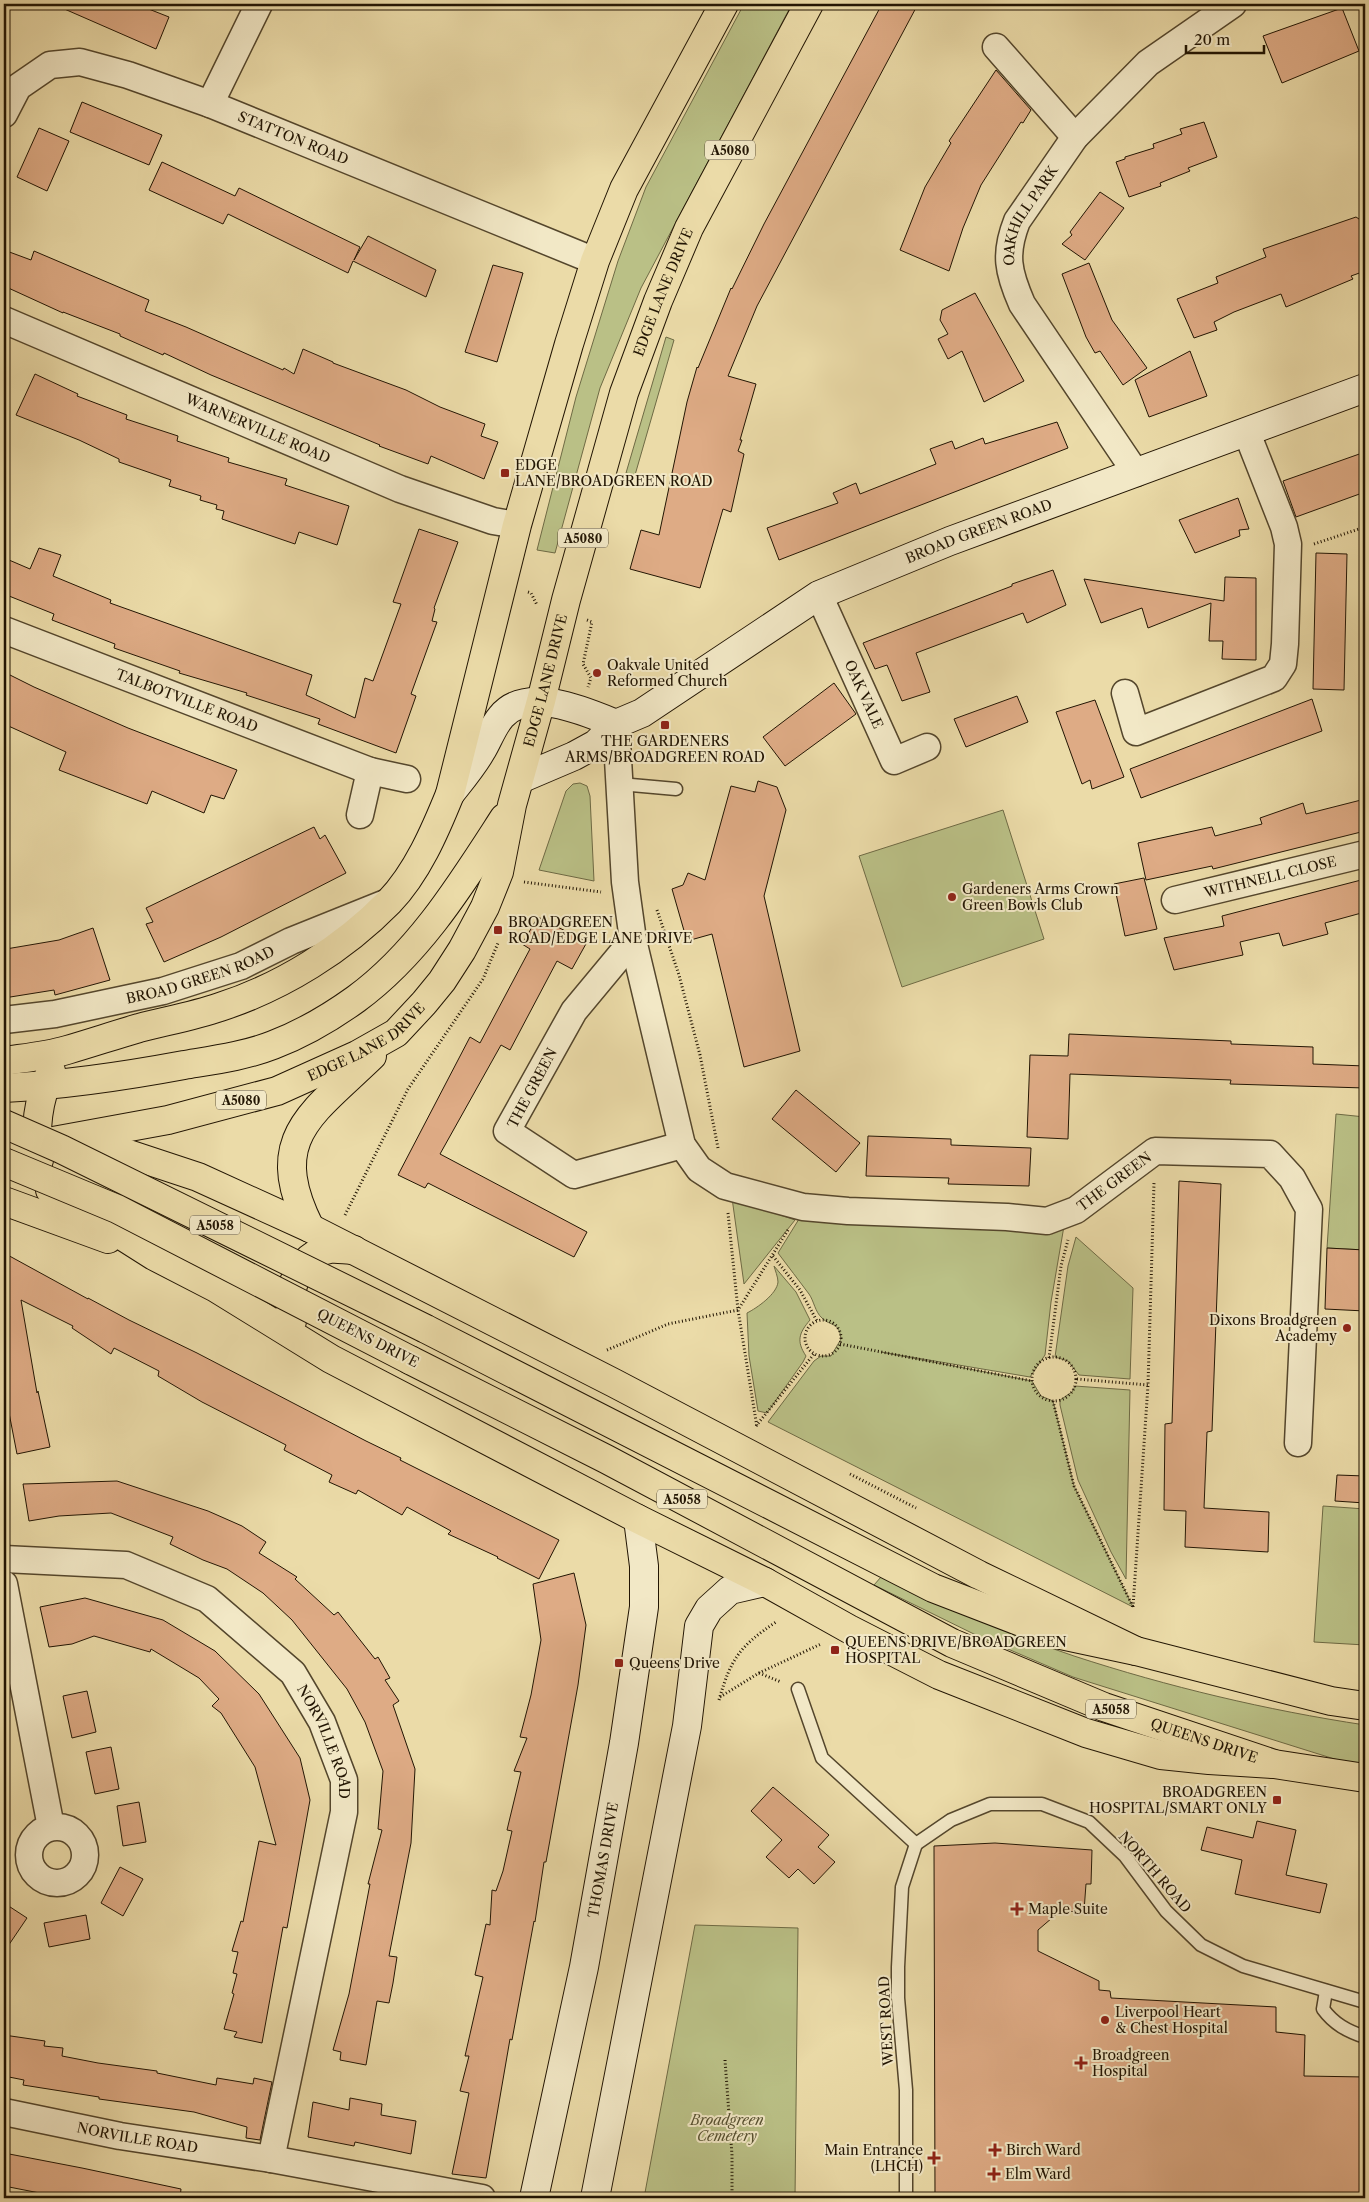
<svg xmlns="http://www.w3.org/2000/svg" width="1369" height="2202" font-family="'Libre Caslon Text',serif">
  <rect width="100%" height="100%" fill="#ebdba8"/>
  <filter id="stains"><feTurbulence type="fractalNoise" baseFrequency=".004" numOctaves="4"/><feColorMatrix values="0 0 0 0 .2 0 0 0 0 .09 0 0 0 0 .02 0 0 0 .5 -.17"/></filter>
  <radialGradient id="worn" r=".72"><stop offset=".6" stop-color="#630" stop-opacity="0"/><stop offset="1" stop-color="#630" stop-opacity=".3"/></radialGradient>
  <g fill="#bac086" stroke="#6e6a44">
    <polygon points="744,4 792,4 641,288 600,388 555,553 537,550 576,397 618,261 646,187"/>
    <polygon points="666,337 674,340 635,475 626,473"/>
    <polygon points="580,783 587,786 590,796 594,881 539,870 566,791 573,784"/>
    <polygon points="1003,810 1044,939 902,987 859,856"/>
    <polygon points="1336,1114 1365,1117 1365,1250 1327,1248"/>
    <polygon points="732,1198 795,1220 744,1284"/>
    <path d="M799 1219 1064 1226 1051 1302 1045 1355 1030 1377 881 1352 1032 1381 1041 1396 1053 1401 1074 1486 1133 1607 768 1422 814 1361 821 1356H831L841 1339C839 1321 831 1327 822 1318 815 1312 814 1301 809 1294 799 1280 788 1267 778 1253Z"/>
    <polygon points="1076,1237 1133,1288 1130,1379 1079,1375 1068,1361 1055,1357 1068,1266"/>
    <path d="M774 1266 796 1292 810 1320C799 1333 796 1341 806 1356L803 1362 767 1413 758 1411 749 1356 747 1313C757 1308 777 1294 778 1282 778 1277 775 1270 774 1266Z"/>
    <polygon points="1075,1386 1130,1390 1126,1579 1111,1552 1078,1480 1060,1405 1060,1400 1072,1392"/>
    <polygon points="1323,1506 1365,1509 1365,1645 1314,1642"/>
    <path d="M881 1577C944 1605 1008 1634 1074 1656 1169 1687 1266 1710 1365 1725V1764L1344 1762 1073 1677 980 1637 874 1585Z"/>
    <polygon points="695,1925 798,1928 795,2198 644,2198"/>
  </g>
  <g fill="#deab85" stroke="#221503">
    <polygon points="53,4 136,4 169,17 156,49"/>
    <polygon points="882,4 918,4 757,306 728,376 756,384 740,440 742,440 738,451 744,454 731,512 723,509 700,588 630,569 641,530 659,535 687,402 697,367 698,368 731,288 732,289 764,224"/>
    <polygon points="1342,8 1359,51 1282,83 1263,36"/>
    <polygon points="996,70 1031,110 1023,123 1021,122 981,185 963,228 949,271 900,250 925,187 951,143 949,141"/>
    <polygon points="82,102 162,135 149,165 70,132"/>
    <polygon points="1204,122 1217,157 1188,168 1190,171 1160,183 1161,186 1129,197 1116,162 1125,159 1125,157 1154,148 1153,144 1182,134 1180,129"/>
    <polygon points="39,128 69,141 47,191 17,177"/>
    <polygon points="162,162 235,196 239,188 360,247 354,260 368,236 436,270 426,297 353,261 348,273 228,214 223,224 149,190"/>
    <polygon points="1100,192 1124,208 1085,260 1062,244 1072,235 1070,232"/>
    <polygon points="1356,217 1365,223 1365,271 1351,276 1353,279 1286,307 1281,294 1234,312 1214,322 1217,330 1194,338 1177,299 1218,283 1216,277 1266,257 1263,249"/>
    <polygon points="4,250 31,260 34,251 149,300 145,311 186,327 283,370 284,368 294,374 303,349 333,362 333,363 406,390 440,407 485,424 481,436 498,442 484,479 431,456 428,464 379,446 380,445 211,375 164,353 163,355 120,336 120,334 63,312 63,313 4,286"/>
    <polygon points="1089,263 1112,320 1147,368 1123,385 1100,351 1095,353 1086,337 1062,274"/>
    <polygon points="493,265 523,273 497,362 465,352"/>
    <polygon points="975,293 1024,381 984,402 962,351 948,359 938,339 948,334 940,320 942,310"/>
    <polygon points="1190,351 1207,396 1149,417 1135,380"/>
    <polygon points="35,374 78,394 77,396 127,415 126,419 178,436 177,441 229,458 228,462 287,479 285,485 349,506 337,545 299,532 295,544 222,519 224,511 216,509 217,505 200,500 201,496 169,486 171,480 119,462 119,459 79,440 16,415"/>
    <polygon points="1057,422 1068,448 779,560 767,528 838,503 833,493 856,483 860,494 936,464 930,449 952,441 955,449 983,438 985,444"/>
    <polygon points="1365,452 1365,492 1296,517 1283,481"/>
    <polygon points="1238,498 1249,529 1239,530 1240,536 1195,553 1179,520"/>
    <polygon points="419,529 458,542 434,608 435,609 432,621 437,622 411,694 416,696 396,753 318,724 320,719 246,695 247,693 179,673 180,671 114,648 115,644 52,620 54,614 4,594 4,572 9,560 30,569 39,548 61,555 53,576 111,600 110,603 312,675 306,695 355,718 365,678 373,681 401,604 393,602"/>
    <polygon points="1316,553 1347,554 1344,690 1313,689"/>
    <polygon points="1053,570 1066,605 1027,623 1023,613 916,653 930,692 902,701 887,665 875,669 863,643 1012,586 1012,584"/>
    <polygon points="1225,577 1256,578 1256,660 1222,659 1223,641 1209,641 1211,603 1148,628 1142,608 1101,623 1084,579 1224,601"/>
    <polygon points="4,672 34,687 128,728 237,770 224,799 211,795 204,813 152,791 147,804 59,770 66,752 4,724"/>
    <polygon points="834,683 856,714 785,766 763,737"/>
    <polygon points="1017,696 1028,722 966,747 954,719"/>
    <polygon points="1312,699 1322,731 1141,798 1130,769"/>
    <polygon points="1095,700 1124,777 1092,789 1090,780 1082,784 1056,712"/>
    <polygon points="758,781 777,787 786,810 764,896 800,1051 744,1067 712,934 687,941 672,889 683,885 688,873 705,880 731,786 755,792"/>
    <polygon points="1365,799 1365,831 1213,869 1212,866 1146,880 1138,843 1212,827 1215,836 1262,824 1260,818 1303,803 1306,814"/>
    <polygon points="314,827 320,839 325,835 346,873 221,937 164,962 146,924 153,922 146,908"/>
    <polygon points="1144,878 1157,929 1125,936 1114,884"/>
    <polygon points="1365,879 1365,912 1325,923 1328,934 1283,946 1279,933 1240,942 1243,955 1174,970 1164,938 1224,926 1222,916"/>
    <polygon points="538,917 587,942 572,969 557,961 510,1050 501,1045 440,1154 587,1232 574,1257 428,1183 425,1188 398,1175 470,1037 480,1043 530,949 522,944"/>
    <polygon points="93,928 110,980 55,995 54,990 4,998 4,957 6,957 6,949 59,940"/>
    <polygon points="1069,1034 1231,1041 1231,1044 1313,1047 1313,1064 1365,1066 1365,1088 1230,1084 1231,1080 1070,1074 1068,1139 1027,1137 1030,1055 1068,1056"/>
    <polygon points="796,1090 860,1143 836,1172 772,1119"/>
    <polygon points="868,1136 951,1139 951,1145 1031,1148 1029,1186 948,1184 949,1178 866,1176"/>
    <polygon points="1179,1181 1221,1184 1212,1431 1207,1432 1204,1508 1269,1512 1268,1552 1185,1547 1186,1511 1164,1510 1165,1424 1172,1423"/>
    <polygon points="1327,1248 1365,1250 1365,1311 1325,1309"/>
    <polygon points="4,1253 88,1299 88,1298 129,1320 197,1353 366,1441 401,1458 400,1460 559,1540 539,1579 497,1558 498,1557 448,1534 451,1531 407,1507 402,1515 358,1490 356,1494 329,1482 332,1475 284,1450 286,1445 202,1402 158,1376 159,1371 114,1348 111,1354 72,1328 73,1326 21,1300 37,1393 38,1391 50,1447 17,1454 4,1387"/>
    <polygon points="1337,1475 1365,1476 1365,1503 1335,1501"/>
    <polygon points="117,1481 208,1511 242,1526 266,1542 259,1553 297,1577 295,1579 334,1615 338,1612 375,1659 378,1657 390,1678 385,1680 399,1701 393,1705 415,1769 411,1843 389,1956 397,1957 393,1983 389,2003 377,2001 366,2065 340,2060 341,2052 333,2050 349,1994 370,1884 368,1884 382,1830 378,1829 383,1771 365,1722 347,1689 292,1620 263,1593 227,1569 203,1560 170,1544 173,1537 111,1513 59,1516 29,1521 23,1484"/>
    <polygon points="574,1573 586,1625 578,1685 546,1862 544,1862 535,1922 534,1921 512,2040 510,2039 486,2178 452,2174 469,2093 460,2091 469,2056 465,2056 483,1977 475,1975 486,1924 490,1925 492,1890 496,1891 503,1871 512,1831 507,1830 521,1772 514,1771 527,1738 520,1737 531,1695 541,1640 533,1584"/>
    <polygon points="85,1598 163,1620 215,1651 259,1694 300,1758 310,1800 287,1928 283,1927 262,2043 234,2037 237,2032 224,2029 234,1994 232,1993 237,1974 233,1973 238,1952 232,1951 241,1921 243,1922 259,1841 276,1845 255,1767 221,1713 212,1706 219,1699 199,1678 151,1649 150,1652 94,1636 72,1644 49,1647 40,1607"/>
    <polygon points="87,1691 96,1732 72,1738 63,1696"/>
    <polygon points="111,1747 119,1789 95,1794 86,1752"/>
    <polygon points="773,1787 829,1835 818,1847 835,1862 814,1884 798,1869 789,1878 766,1857 782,1840 751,1811"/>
    <polygon points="139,1802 146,1842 123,1846 117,1806"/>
    <polygon points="1257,1821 1296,1830 1286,1875 1327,1884 1320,1913 1235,1894 1242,1860 1201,1850 1207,1827 1253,1838"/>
    <polygon points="995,1843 1092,1850 1091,1884 1086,1884 1084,1911 1059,1912 1038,1930 1038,1951 1099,1981 1099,1990 1110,1991 1111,1998 1276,2007 1276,2032 1305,2035 1304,2076 1365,2077 1365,2198 935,2198 934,1846"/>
    <polygon points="120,1867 143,1879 123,1916 101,1903"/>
    <polygon points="4,1903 27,1918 4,1952"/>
    <polygon points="86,1915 90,1939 49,1947 44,1923"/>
    <polygon points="4,2035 45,2041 44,2046 63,2048 62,2056 98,2063 157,2071 157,2073 216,2085 217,2078 253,2084 254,2078 272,2082 260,2140 246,2138 247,2127 194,2112 99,2099 99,2097 23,2085 24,2080 4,2076"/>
    <polygon points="350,2098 382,2104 381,2115 416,2121 411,2154 355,2142 354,2146 308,2137 313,2102 349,2110"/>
    <polygon points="4,2153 82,2168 181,2189 180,2198 65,2198 4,2186"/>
  </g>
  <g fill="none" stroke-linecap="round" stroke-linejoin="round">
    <defs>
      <g id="lane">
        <polyline points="620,784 676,789"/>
        <polyline points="798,1689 822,1758 916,1844 951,1820 990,1804 1042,1804 1089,1822 1125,1856 1166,1911 1201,1945 1243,1966 1365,2002"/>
        <path d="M1326 1991 1323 2009C1334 2024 1347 2031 1365 2037"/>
        <polyline points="906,2198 906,2090 898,1998 898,1967 902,1887 916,1844"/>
      </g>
      <g id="street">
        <polyline points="996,47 1075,137"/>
        <polyline points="210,104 259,4"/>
        <path id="s1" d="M4 114 18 87 50 65 80 62 128 75 210 104 595 261"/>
        <path id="s2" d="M4 320 400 489 493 521 517 525"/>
        <path id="s3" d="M1136 473 1022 304C1008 272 1004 254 1017 221L1075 137 1148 63 1233 4"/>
        <path id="s4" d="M819 595 894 761 927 747"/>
        <path id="s5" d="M4 630 370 771 407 779"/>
        <polyline points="1125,693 1136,732 1274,678 1283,664 1285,644 1288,544 1284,527 1247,433"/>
        <path id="s6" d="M616 724 625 882 633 940 682 1145 699 1169 725 1186 803 1207 848 1211 1007 1217 1047 1221 1076 1210 1155 1151 1270 1154 1292 1178 1309 1209 1298 1443"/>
        <polyline points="360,815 370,771"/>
        <path id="s7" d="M1175 900 1365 854"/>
        <polyline points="633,940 574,1011 507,1131 574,1175 682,1145"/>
        <path id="s8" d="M4 1020 55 1014 163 991 241 966 291 941 388 902"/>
        <path id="s9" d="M4 1559 126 1565 207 1599 293 1673 322 1722 344 1780V1812L271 2159"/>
        <polyline points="4,1584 51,1827"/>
        <circle cx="57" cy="1855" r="28"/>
        <path id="s10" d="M4 2112 120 2136 271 2159 482 2198"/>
      </g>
      <g id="secondary">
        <path id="s11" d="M520 779 574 756 596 744 616 724 642 713 819 595 950 541 1365 388"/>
        <path d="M450 794C461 780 473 766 482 750 488 740 493 726 501 717 526 685 587 712 616 724"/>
        <path id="s12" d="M534 2198 584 1967 624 1743 644 1607V1566L638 1519"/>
        <polyline points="595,2198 687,1726 699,1626 709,1609 730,1590 765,1582"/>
      </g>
      <g id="highway">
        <path d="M4 1061C24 1058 47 1056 67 1050 91 1043 115 1035 139 1028 166 1021 194 1016 220 1007 282 987 343 949 389 902 417 873 435 831 450 794L517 525 569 344 595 261 624 189 724 4"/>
        <path d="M4 1088C64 1085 125 1076 184 1065 214 1060 245 1056 273 1045 302 1034 331 1017 356 999 419 953 462 883 504 818"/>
        <polyline points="80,1138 198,1177 310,1228 614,1383 979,1575 1136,1651"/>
        <path id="s13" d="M4 1150 168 1120 277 1091 357 1055 396 1033 424 1003 442 981 462 950 485 907 499 872 512 805 541 701 566 600 624 393 658 301 689 228 809 4"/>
        <path d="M39 1160C34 1129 38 1100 51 1071"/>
        <polyline points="50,1190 154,1256 216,1288 331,1359 638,1519 765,1582 849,1629 939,1675 1086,1733 1161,1755 1209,1760 1274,1764"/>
        <polyline points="4,1201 108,1239"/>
        <path d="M310 1228C265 1138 311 1115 372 1056"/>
        <path d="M292 1321C285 1293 298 1254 330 1249 337 1248 346 1250 354 1250"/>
        <polyline points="426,1329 933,1588 1047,1632 1136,1651 1331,1701 1365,1706"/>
        <path id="s14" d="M410 1360 606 1459 952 1643 1104 1707 1274 1764 1365 1778"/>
      </g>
    </defs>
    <use href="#lane" stroke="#54462c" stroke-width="15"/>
    <use href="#street" stroke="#54462c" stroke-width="29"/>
    <use href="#secondary" stroke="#221503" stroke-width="30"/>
    <use href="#highway" stroke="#221503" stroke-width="30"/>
    <g stroke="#221503" stroke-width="3" stroke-dasharray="1 2.5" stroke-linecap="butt">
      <polyline points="1314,544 1365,527"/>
      <polyline points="528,592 531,593 537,605"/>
      <polyline points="587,620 592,622 583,664 591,678 588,687"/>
      <polyline points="524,882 601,892"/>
      <polyline points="657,910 679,975 700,1055 718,1148"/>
      <polyline points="728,1213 738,1310 757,1427"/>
      <polyline points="345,1215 408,1089 483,979 498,943"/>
      <polyline points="773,1256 800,1290 817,1321"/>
      <circle cx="823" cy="1338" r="18"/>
      <polyline points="840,1344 1032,1381"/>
      <polyline points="607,1350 668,1324 738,1310 788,1230"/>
      <circle cx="1054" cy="1379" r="22"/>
      <polyline points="1049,1358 1061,1266 1068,1240"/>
      <polyline points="1077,1379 1148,1385"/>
      <polyline points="1053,1401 1074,1486 1133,1607"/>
      <polyline points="756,1426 814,1354"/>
      <polyline points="850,1474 916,1508"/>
      <polyline points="1133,1607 1148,1385 1154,1183"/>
      <polyline points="759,1673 781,1682"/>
      <polyline points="720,1697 759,1673 821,1644"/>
      <path d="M719 1700C731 1658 740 1646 776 1622"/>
      <polyline points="725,2060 732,2155 732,2198"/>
    </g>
    <use href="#lane" stroke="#f2e8c6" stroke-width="12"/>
    <use href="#street" stroke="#f2e8c6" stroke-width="26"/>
    <use href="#secondary" stroke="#f2e8c6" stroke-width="28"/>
    <use href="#highway" stroke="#ebdba8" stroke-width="28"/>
    <defs>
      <g id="highway-bridge">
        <polyline points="4,1124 61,1149 426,1329"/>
        <polyline points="4,1162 117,1209 410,1360"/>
      </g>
    </defs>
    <use href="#highway-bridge" stroke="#221503" stroke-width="30" stroke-linecap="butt"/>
    <use href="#highway-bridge" stroke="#ebdba8" stroke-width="28"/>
  </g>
  <g fill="#8f2418" stroke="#f2e8c6" stroke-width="2">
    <rect x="500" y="468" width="10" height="10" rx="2.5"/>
    <circle cx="597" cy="673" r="5"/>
    <rect x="660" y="720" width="10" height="10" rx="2.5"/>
    <circle cx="952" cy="897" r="5"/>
    <rect x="493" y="925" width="10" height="10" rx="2.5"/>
    <circle cx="1347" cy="1328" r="5"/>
    <rect x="830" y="1645" width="10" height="10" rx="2.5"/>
    <rect x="614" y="1658" width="10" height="10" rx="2.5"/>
    <rect x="1272" y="1795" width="10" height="10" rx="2.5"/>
    <path d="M1014.5 1901.5h5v5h5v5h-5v5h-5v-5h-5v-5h5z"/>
    <circle cx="1105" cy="2020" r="5"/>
    <path d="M1078.5 2055.5h5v5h5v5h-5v5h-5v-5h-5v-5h5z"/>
    <path d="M992.5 2142.5h5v5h5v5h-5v5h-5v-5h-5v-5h5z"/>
    <path d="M931.5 2150.5h5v5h5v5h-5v5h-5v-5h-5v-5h5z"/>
    <path d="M991.5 2166.5h5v5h5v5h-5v5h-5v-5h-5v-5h5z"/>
  </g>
  <g text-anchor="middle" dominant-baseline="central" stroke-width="4" stroke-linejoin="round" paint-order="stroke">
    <g fill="#f2e8c6" stroke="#60543e" stroke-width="1">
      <rect x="705" y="140.5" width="50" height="19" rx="4"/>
      <rect x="558" y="528.5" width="50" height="19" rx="4"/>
      <rect x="216" y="1090.5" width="50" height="19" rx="4"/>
      <rect x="190" y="1215.5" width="50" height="19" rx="4"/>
      <rect x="657" y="1489.5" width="50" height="19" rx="4"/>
      <rect x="1086" y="1699.5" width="50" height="19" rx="4"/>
    </g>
    <g font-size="12" font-weight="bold" fill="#221503">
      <text x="730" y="150">A5080</text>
      <text x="583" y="538">A5080</text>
      <text x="241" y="1100">A5080</text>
      <text x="215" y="1225">A5058</text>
      <text x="682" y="1499">A5058</text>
      <text x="1111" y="1709">A5058</text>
    </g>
    <g font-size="14" fill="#221503" stroke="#f2e8c6">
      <text stroke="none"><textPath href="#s1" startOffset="326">STATTON ROAD</textPath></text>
      <text stroke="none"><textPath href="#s3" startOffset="300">OAKHILL PARK</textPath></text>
      <text stroke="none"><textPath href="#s13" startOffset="1208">EDGE LANE DRIVE</textPath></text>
      <text stroke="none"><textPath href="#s2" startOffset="276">WARNERVILLE ROAD</textPath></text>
      <text stroke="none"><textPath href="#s11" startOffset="525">BROAD GREEN ROAD</textPath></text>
      <text stroke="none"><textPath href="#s13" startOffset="802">EDGE LANE DRIVE</textPath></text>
      <text stroke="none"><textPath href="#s4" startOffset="109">OAK VALE</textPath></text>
      <text stroke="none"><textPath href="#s5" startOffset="196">TALBOTVILLE ROAD</textPath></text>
      <text stroke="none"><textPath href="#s7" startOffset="98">WITHNELL CLOSE</textPath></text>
      <text stroke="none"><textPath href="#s8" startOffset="202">BROAD GREEN ROAD</textPath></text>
      <text stroke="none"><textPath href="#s13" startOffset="382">EDGE LANE DRIVE</textPath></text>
      <text transform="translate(532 1088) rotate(-62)">THE GREEN</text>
      <text stroke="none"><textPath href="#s6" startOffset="892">THE GREEN</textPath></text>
      <text transform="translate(368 1338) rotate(27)">QUEENS DRIVE</text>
      <text stroke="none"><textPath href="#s14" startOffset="882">QUEENS DRIVE</textPath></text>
      <text stroke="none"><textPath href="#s9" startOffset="400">NORVILLE ROAD</textPath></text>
      <text stroke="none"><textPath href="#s12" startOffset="345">THOMAS DRIVE</textPath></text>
      <text transform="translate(1155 1872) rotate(49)">NORTH ROAD</text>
      <text transform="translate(886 2021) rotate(-93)">WEST ROAD</text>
      <text stroke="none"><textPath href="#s10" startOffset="136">NORVILLE ROAD</textPath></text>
    </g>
    <g font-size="14" fill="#221503" stroke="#f2e8c6" text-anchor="start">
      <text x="515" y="465">EDGE<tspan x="515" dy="16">LANE/BROADGREEN ROAD</tspan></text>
      <text x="607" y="665">Oakvale United<tspan x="607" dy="16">Reformed Church</tspan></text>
      <text x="665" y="741" text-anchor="middle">THE GARDENERS<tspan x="665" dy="16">ARMS/BROADGREEN ROAD</tspan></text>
      <text x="962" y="889">Gardeners Arms Crown<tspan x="962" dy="16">Green Bowls Club</tspan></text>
      <text x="508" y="922">BROADGREEN<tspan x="508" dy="16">ROAD/EDGE LANE DRIVE</tspan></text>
      <text x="1337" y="1320" text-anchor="end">Dixons Broadgreen<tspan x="1337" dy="16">Academy</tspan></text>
      <text x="845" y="1642">QUEENS DRIVE/BROADGREEN<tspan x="845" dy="16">HOSPITAL</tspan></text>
      <text x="629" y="1663">Queens Drive</text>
      <text x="1267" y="1792" text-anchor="end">BROADGREEN<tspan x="1267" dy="16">HOSPITAL/SMART ONLY</tspan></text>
      <text x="1028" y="1909">Maple Suite</text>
      <text x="1115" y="2012">Liverpool Heart<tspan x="1115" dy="16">&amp; Chest Hospital</tspan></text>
      <text x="1092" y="2055">Broadgreen<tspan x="1092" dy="16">Hospital</tspan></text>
      <text x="923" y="2150" text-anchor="end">Main Entrance<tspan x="923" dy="16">(LHCH)</tspan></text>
      <text x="1006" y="2150">Birch Ward</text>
      <text x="1005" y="2174">Elm Ward</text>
    </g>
    <g font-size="14" font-style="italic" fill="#575131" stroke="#f2e8c6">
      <text x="727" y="2120">Broadgreen<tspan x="727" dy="16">Cemetery</tspan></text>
    </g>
  </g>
  <rect width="1369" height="2202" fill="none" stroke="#ebdba8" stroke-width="20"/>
  <rect x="5" y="5" width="1359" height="2192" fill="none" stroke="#221503" stroke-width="2.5"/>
  <rect x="10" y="10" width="1349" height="2182" fill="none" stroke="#221503"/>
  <path d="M1186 45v8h78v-8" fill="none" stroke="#221503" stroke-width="2.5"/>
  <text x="1194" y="45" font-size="15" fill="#221503" stroke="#f2e8c6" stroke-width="4" paint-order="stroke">20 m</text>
  <rect width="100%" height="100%" filter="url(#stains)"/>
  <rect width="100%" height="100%" fill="url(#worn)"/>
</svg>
